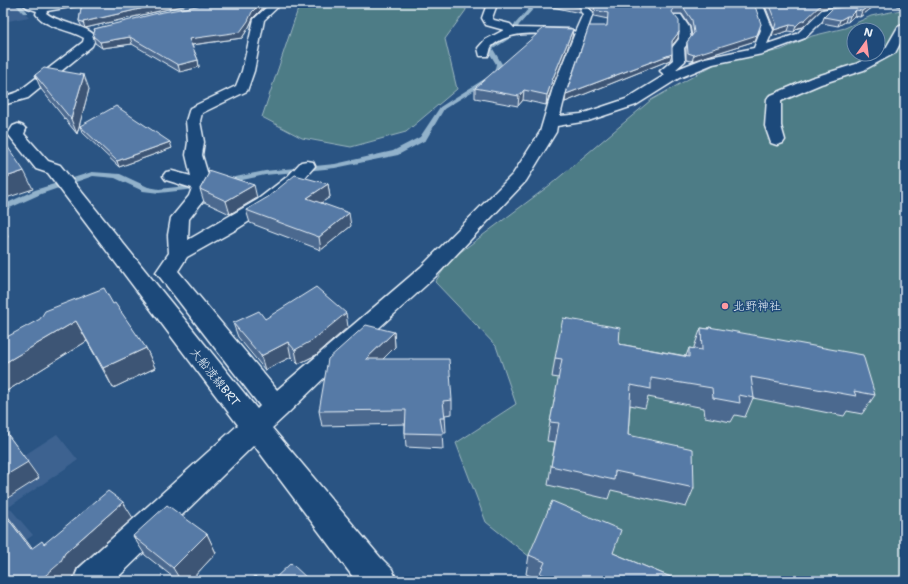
<svg xmlns="http://www.w3.org/2000/svg" width="908" height="584" font-family="'Shantell Sans','Klee One',sans-serif">
  <rect width="100%" height="100%" fill="#2a5483"/>
  <filter id="ink" filterUnits="userSpaceOnUse"><feTurbulence type="fractalNoise" baseFrequency=".025" numOctaves="2"/><feDisplacementMap in="SourceGraphic" scale="8" xChannelSelector="R" yChannelSelector="G"/><feConvolveMatrix kernelMatrix="1 2 1 2 8 2 1 2 1" color-interpolation-filters="sRGB"/></filter>
  <g filter="url(#ink)">
    <g fill="#3c6290">
      <polygon points="3,3 16,3 29,17 3,22"/>
      <polygon points="3,424 20,458 57,434 78,460 9,507 33,535 3,557"/>
    </g>
    <g fill="#4e7c86" stroke="#9bb6bf" fill-rule="evenodd">
      <polygon points="300,3 465,3 466,10 445,39 457,89 406,132 351,147 302,138 262,117"/>
      <path d="M901 10 905 11V581H560L486 522 456 443 516 404 496 346 435 282 451 259 550 185 651 100 717 63 781 50 812 36 845 28 871 16ZM854 30H878V54H854Z"/>
    </g>
    <g fill="none" stroke-linecap="round" stroke-linejoin="round">
      <g fill="#92b2cb" fill-rule="evenodd">
        <polygon points="14,3 19,3 27,11 27,13 23,13"/>
        <polygon points="526,3 531,3 535,7 519,25 515,35 493,49 502,64 499,75 444,109 426,140 398,155 335,168 265,175 224,184 220,182 221,180 265,171 335,164 393,151 420,137 440,107 494,73 496,64 487,49 491,45 511,33 515,24 530,7"/>
        <polygon points="92,172 120,174 148,187 159,189 204,184 208,186 204,188 159,193 143,191 115,178 93,176 41,194 3,211 3,205 35,190"/>
      </g>
      <defs>
        <g id="minor">
          <path d="M21 3H33L41 5 43 3H53L52 5 81 3 76 6 47 11 46 13C60 24 86 24 96 37L92 46 28 98 3 105V97L18 92 83 42 84 38C69 29 47 29 36 14L37 11 28 8Z"/>
          <path d="M271 3H282L264 20 254 71 247 91 202 113 200 121 204 142 202 155 211 185 206 197 189 219 188 240 257 200 288 176 301 162 307 161 313 162 315 166 300 183 270 208 237 229 187 257 178 271 277 390 421 267 513 174 540 132 553 88 575 33 570 35C546 35 513 28 493 45 489 48 491 52 488 56H480L478 48 485 40 504 30 486 25 482 18 486 7 483 3H493L496 7 492 18 494 20 510 24 514 28 570 29 575 32 583 14 572 3H583L593 13 567 88 560 116 581 114 626 99 665 75 660 71 673 60 672 48 679 39V27L672 17 673 15H681L689 27 691 40 684 48 685 61 675 70 705 58 754 48 761 30 752 3H762L773 30 767 44 797 34 822 10 841 6V3H851L850 10 829 14 805 38 762 54 713 64 679 78 636 105 588 121 557 126 556 132 526 181 435 277 328 374 286 415 272 428 380 557 392 569 397 581H356L254 445 114 581H73L78 569 238 425 48 173 36 169 8 134 13 126 18 124 23 126 26 129 24 134 48 161 60 165 257 409 260 406 156 272 169 253 168 235 171 218 189 196 192 188 166 180 163 176 166 172 172 171 191 176 186 155 188 142 186 121 190 108 236 86 242 71 254 19Z"/>
          <polygon points="896,3 905,3 905,6 897,5"/>
          <polygon points="905,24 905,34 895,53 864,70 821,84 781,101 781,126 785,140 783,143 777,145 771,143 765,126 767,99 769,96 811,78 856,64 875,54 878,54 878,52 886,48 898,27"/>
        </g>
      </defs>
      <use href="#minor" stroke="#e8f1f8" stroke-width="3"/>
      <use href="#minor" fill="#1f4a7a" fill-rule="evenodd"/>
    </g>
    <g fill="#4b698f" stroke="#e8f1f8">
      <polygon points="82,3 197,3 159,11 85,28 82,27 79,21"/>
      <polygon points="213,3 266,3 261,10 253,18 249,27 242,38 192,45 198,60 199,67 180,72 132,44 102,48 95,43 93,36 95,32 94,29"/>
      <polygon points="534,3 577,3 580,7 580,13"/>
      <polygon points="585,3 648,3 653,5 666,3 759,30 755,41 692,61 686,60 686,49 687,42 692,36 690,26 682,14 673,14 679,32 678,38 672,45 670,60 565,102 607,26 608,19 594,16 594,12"/>
      <polygon points="764,3 840,3 840,5 822,9 803,27 798,28 794,32 788,31 772,36 774,29"/>
      <polygon points="852,3 878,3 860,17 854,16 848,22 845,22 838,26 822,23 824,17 852,5"/>
      <polygon points="573,29 572,37 552,88 546,105 523,100 518,106 475,98 475,88"/>
      <polygon points="35,75 89,89 77,134 41,89"/>
      <polygon points="80,126 172,148 119,167 82,132"/>
      <polygon points="209,173 257,198 230,214 204,202 200,189"/>
      <polygon points="328,184 330,197 321,203 351,226 321,250 250,223 246,210"/>
      <polygon points="113,304 146,348 155,368 113,388 87,341 5,392 3,391 3,339"/>
      <polygon points="265,319 348,327 316,355 298,364 291,357 265,370 238,337 233,323"/>
      <polygon points="709,327 875,395 862,414 847,411 844,416 753,398 745,417 735,415 731,422 705,417 704,408 648,397 645,408 630,405 628,435 694,488 686,507 611,490 608,499 548,485 555,442 547,441 550,422 559,378 552,377 555,358 619,344 686,356 689,348 694,349 694,347 701,328 708,329"/>
      <polygon points="394,332 395,347 383,359 452,400 452,414 445,415 446,432 442,432 443,449 406,447 405,433 405,424 322,426 319,411"/>
      <polygon points="207,534 216,553 190,581 178,581 145,555 133,536"/>
      <polygon points="613,553 680,581 539,581 539,580 526,574 529,555"/>
    </g>
    <g fill="#3d5574" stroke="#e8f1f8">
      <polygon points="166,3 197,3 159,11 85,28 83,22"/>
      <polygon points="261,3 266,3 261,10 253,18 249,27 242,38 191,45 189,39"/>
      <polygon points="823,3 840,3 840,5 822,9 803,27 798,28 794,32 796,26 800,22"/>
      <polygon points="873,3 878,3 860,17 862,11"/>
      <polygon points="856,10 854,16 848,22 850,16"/>
      <polygon points="847,16 845,22 838,26 840,20"/>
      <polygon points="761,24 755,41 692,61 694,55"/>
      <polygon points="790,25 788,31 772,36 774,30"/>
      <polygon points="573,29 572,37 552,88 546,105 547,95 553,78"/>
      <polygon points="679,32 678,38 671,47 672,41"/>
      <polygon points="130,37 132,44 102,48 100,42"/>
      <polygon points="672,54 670,60 565,102 566,94"/>
      <polygon points="198,60 199,67 180,72 178,65"/>
      <polygon points="84,75 89,89 77,134 71,119"/>
      <polygon points="524,90 523,100 518,106 519,96"/>
      <polygon points="170,142 172,148 119,167 117,161"/>
      <polygon points="24,171 33,189 3,199 3,178"/>
      <polygon points="328,184 330,197 309,211 307,198"/>
      <polygon points="254,185 257,198 230,214 226,201"/>
      <polygon points="349,213 351,226 321,250 319,237"/>
      <polygon points="3,228 8,237 3,239"/>
      <polygon points="346,313 348,327 316,355 298,364 295,350"/>
      <polygon points="76,321 87,341 5,392 3,390 3,364"/>
      <polygon points="394,332 395,347 368,374 366,359"/>
      <polygon points="288,342 291,357 265,370 261,356"/>
      <polygon points="146,348 155,368 113,388 103,368"/>
      <polygon points="3,428 39,478 3,501"/>
      <polygon points="123,502 133,518 77,568 73,578 69,581 39,581 65,553"/>
      <polygon points="3,510 44,564 31,549 3,512"/>
      <polygon points="207,534 216,553 190,581 181,581 173,568"/>
    </g>
    <g fill="#577aa6" stroke="#e8f1f8">
      <polygon points="82,3 166,3 83,22 79,21"/>
      <polygon points="213,3 261,3 252,12 248,21 240,32 189,39 198,60 178,65 130,37 100,42 93,36 95,30 94,29 158,13"/>
      <polygon points="562,3 577,3 580,7"/>
      <polygon points="592,3 648,3 653,5 666,3 754,3 761,24 757,35 694,55 688,53 687,42 694,33 692,20 684,8 674,8 672,12 679,21 679,32 672,41 672,54 566,94 589,26 607,26 608,13 594,10 595,6"/>
      <polygon points="768,3 823,3 805,20 800,22 796,26 790,25 774,30 776,23"/>
      <polygon points="854,3 873,3 862,11 856,10 850,16 847,16 840,20 824,17 832,9 853,5"/>
      <polygon points="544,28 573,29 553,78 547,95 524,90 519,96 475,88"/>
      <polygon points="44,68 84,75 71,119 35,75"/>
      <polygon points="116,106 170,142 117,161 80,126"/>
      <polygon points="3,140 24,171 3,178"/>
      <polygon points="208,170 254,185 226,201 200,189 209,173"/>
      <polygon points="295,175 328,184 307,198 349,213 319,237 246,210 268,197"/>
      <polygon points="316,287 346,313 313,340 295,350 288,342 261,356 233,323 259,311 265,319"/>
      <polygon points="104,288 113,304 115,303 146,348 103,368 76,321 3,364 3,339 40,319 45,311"/>
      <polygon points="563,318 620,328 619,344 689,357 689,348 702,350 701,328 709,329 709,327 863,355 875,395 854,391 856,396 751,377 754,398 739,395 740,403 713,398 712,388 651,378 651,389 631,385 628,435 693,449 694,488 615,471 614,480 551,466 559,423 550,422 562,359 555,358"/>
      <polygon points="366,325 394,332 366,359 449,359 452,400 443,401 445,418 440,418 443,434 405,433 406,410 319,411 328,359"/>
      <polygon points="3,428 28,462 3,477"/>
      <polygon points="108,491 123,502 65,553 60,563 39,581 3,581 3,512 31,549 42,541 44,544"/>
      <polygon points="552,501 621,530 613,553 680,581 556,581 540,573 545,562 529,555"/>
      <polygon points="167,505 207,534 173,568 133,536"/>
      <polygon points="291,563 310,581 272,581"/>
      <polygon points="255,576 260,581 250,581"/>
    </g>
  </g>
  <circle fill="#ff9aa2" stroke="#1f4a7a" stroke-width="1.5" cx="725" cy="306" r="4"/>
  <g text-anchor="middle" dominant-baseline="central" stroke-width="3" stroke-linejoin="round" paint-order="stroke">
    <g font-size="12" fill="#e8f1f8" stroke="#1f4a7a" text-anchor="start">
      <text x="733" y="306">北野神社</text>
    </g>
    <g font-size="12" fill="#e8f1f8" stroke="#1f4a7a">
      <text transform="translate(215 377) rotate(51)">大船渡線BRT</text>
    </g>
  </g>
  <rect width="908" height="584" fill="none" stroke="#1f4a7a" stroke-width="16"/>
  <rect x="8" y="8" width="892" height="568" fill="none" stroke="#e8f1f8" stroke-width="1.5" filter="url(#ink)"/>
  <g transform="translate(866 42) rotate(14)"><circle r="19" fill="#1f4a7a" stroke="#6f8dac"/>
  <path d="M0-3L7 15L0 10L-7 15Z" fill="#ff9aa2"/>
  <text y="-6" font-size="11" font-weight="bold" text-anchor="middle" fill="#e8f1f8">N</text>
  </g>
</svg>
